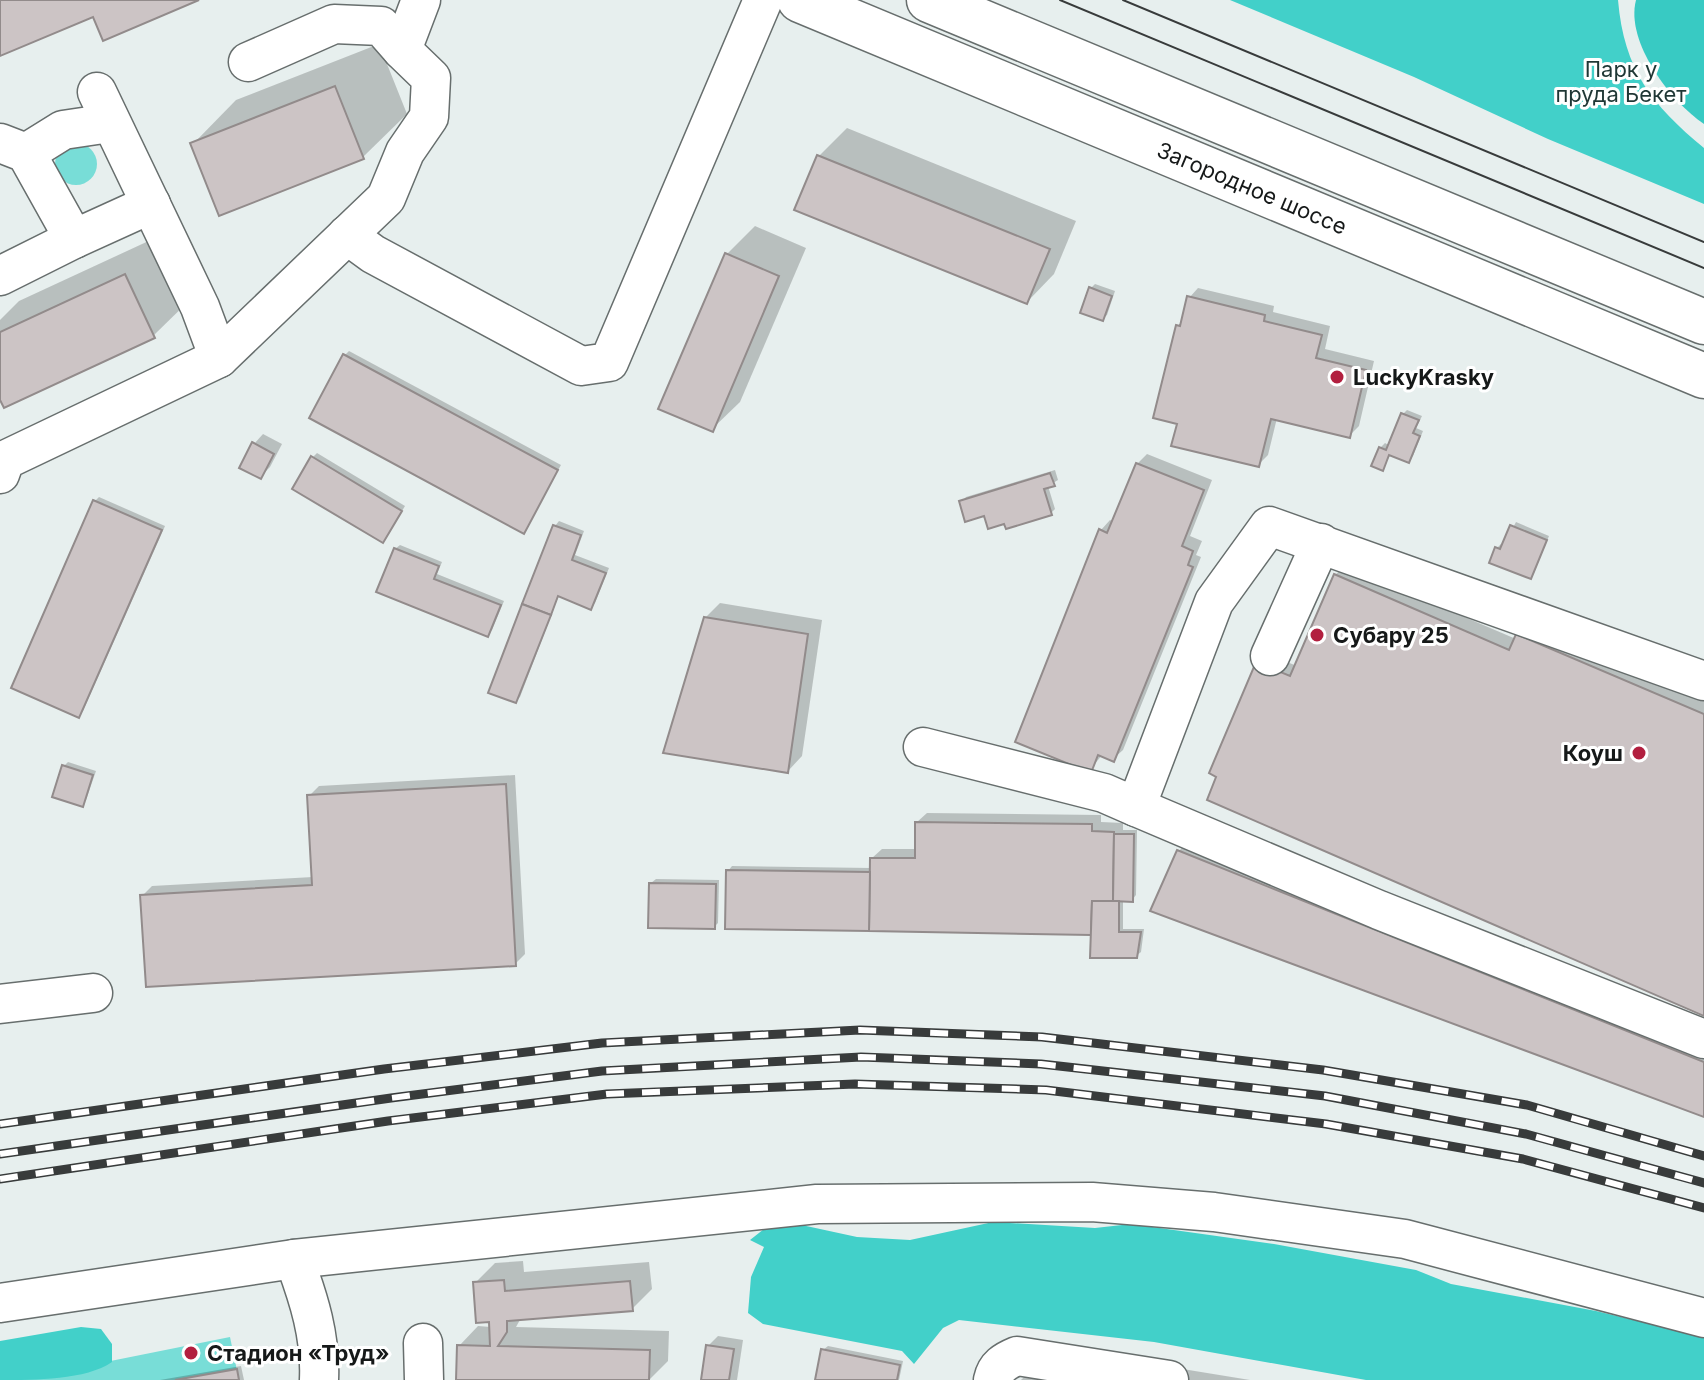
<svg xmlns="http://www.w3.org/2000/svg" width="1704" height="1380" font-family="Inter,sans-serif">
  <rect width="100%" height="100%" fill="#e7efee"/>
  <g fill="#78ddd7">
    <circle cx="76" cy="164" r="21"/>
    <polygon points="230,1337 239,1380 16,1380"/>
  </g>
  <g fill="#42d0c9">
    <path d="M1230 0H1618C1624 70 1652 105 1704 148V204L1548 139 1414 77Z"/>
    <polygon points="993,1222 1095,1228 1131,1224 1274,1244 1416,1270 1451,1284 1596,1311 1704,1337 1704,1380 1366,1380 1154,1342 959,1320 943,1328 914,1364 902,1351 763,1324 748,1313 751,1277 764,1247 750,1240 764,1229 797,1224 857,1237 910,1240"/>
    <path d="M81 1327 101 1329 112 1344V1362C86 1380 35 1380 0 1380V1341Z"/>
  </g>
  <path fill="#38cac3" d="M1636 0H1704V124C1671 102 1625 42 1636 0Z"/>
  <g fill="#0003">
    <polygon points="379,44 407,114 363,157 220,214 193,144 236,100"/>
    <polygon points="847,128 1076,221 1054,274 1027,302 819,156"/>
    <polygon points="755,226 806,248 740,402 712,429 727,254"/>
    <polygon points="168,232 197,293 153,336 0,395 0,320 19,301"/>
    <polygon points="1095,284 1115,291 1107,315 1102,319 1091,288"/>
    <polygon points="1198,288 1274,306 1273,312 1330,326 1325,349 1374,361 1359,426 1349,436 1277,418 1268,455 1259,464 1179,422 1178,326 1183,321 1189,298"/>
    <polygon points="349,351 561,465 523,532 345,355"/>
    <polygon points="1407,410 1422,416 1416,428 1423,431 1413,456 1409,461 1391,454 1382,469 1380,448 1385,443 1390,446 1403,414"/>
    <polygon points="263,434 282,444 270,467 261,476 254,444"/>
    <polygon points="317,453 405,506 387,536 312,458"/>
    <polygon points="1147,454 1212,480 1190,536 1202,541 1196,555 1201,557 1123,750 1113,759 1102,755 1090,770 1101,530 1110,520 1114,522 1137,464"/>
    <polygon points="1055,470 1058,480 1048,486 1055,509 1051,513 1006,521 962,502 966,497"/>
    <polygon points="99,497 165,526 83,711 79,716 95,501"/>
    <polygon points="559,521 584,531 575,555 609,568 595,603 591,607 559,595 520,697 515,701 555,526"/>
    <polygon points="1516,522 1549,536 1534,573 1530,577 1497,548 1501,544 1504,545"/>
    <polygon points="400,545 442,562 437,574 504,601 492,630 488,634 395,549"/>
    <polygon points="1345,566 1516,639 1528,625 1704,701 1704,1014 1209,799 1267,654 1297,666 1335,575"/>
    <polygon points="720,603 822,620 802,756 788,771 705,618"/>
    <polygon points="68,762 96,771 86,800 82,804 64,766"/>
    <polygon points="515,775 525,954 515,964 142,896 152,886 313,877 309,796 319,786"/>
    <polygon points="927,813 1101,815 1101,822 1123,823 1123,830 1137,830 1136,895 1132,900 1123,899 1123,929 1144,929 1141,952 1136,956 1093,933 728,871 732,866 872,868 872,858 882,849 917,849 917,822"/>
    <polygon points="1188,841 1704,1049 1704,1115 1179,851"/>
    <polygon points="656,879 719,880 718,923 714,927 651,883"/>
    <polygon points="523,1261 524,1272 649,1262 652,1289 632,1309 521,1318 516,1327 669,1331 668,1361 649,1380 458,1380 459,1346 478,1326 491,1327 475,1283 495,1263"/>
    <polygon points="718,1336 743,1340 737,1380 703,1380 708,1346"/>
    <polygon points="828,1346 903,1361 899,1380 817,1380 823,1350"/>
    <polygon points="1054,1348 1250,1380 1021,1380"/>
    <polygon points="241,1366 244,1380 160,1380"/>
  </g>
  <g fill="#ccc4c5" stroke="#928b8b" stroke-width="2">
    <polygon points="0,0 199,0 103,41 93,17 0,56"/>
    <polygon points="335,86 364,159 219,216 190,143"/>
    <polygon points="817,155 1050,249 1027,304 794,210"/>
    <polygon points="725,253 779,276 713,432 658,409"/>
    <polygon points="125,274 155,338 4,408 0,400 0,332"/>
    <polygon points="1089,287 1112,296 1103,321 1080,313"/>
    <polygon points="1187,296 1265,315 1264,321 1322,335 1316,358 1366,370 1350,438 1271,419 1259,467 1171,446 1177,424 1153,418 1176,325 1180,326"/>
    <polygon points="343,354 558,470 524,534 309,418"/>
    <polygon points="1401,413 1419,420 1413,433 1420,436 1409,463 1389,455 1383,471 1371,466 1379,447 1386,450"/>
    <polygon points="252,442 274,454 261,479 239,468"/>
    <polygon points="311,456 402,511 383,543 292,489"/>
    <polygon points="1136,463 1204,490 1182,546 1193,551 1188,565 1193,567 1114,762 1098,755 1091,773 1015,742 1099,529 1107,533"/>
    <polygon points="1050,473 1055,486 1044,489 1052,515 1006,529 1004,524 988,529 984,516 965,522 959,501"/>
    <polygon points="93,500 162,530 79,718 11,688"/>
    <polygon points="553,525 581,535 572,560 606,573 591,610 558,596 551,615 522,604"/>
    <polygon points="1510,525 1547,540 1531,579 1489,563 1495,547 1500,549"/>
    <polygon points="394,548 439,566 434,579 501,605 488,637 376,592"/>
    <polygon points="1334,574 1509,650 1516,634 1704,714 1704,1016 1207,800 1216,777 1209,773 1256,662 1290,676"/>
    <polygon points="522,604 551,615 516,703 488,693"/>
    <polygon points="704,617 808,634 788,773 663,753"/>
    <polygon points="62,765 93,775 83,807 52,797"/>
    <polygon points="506,784 516,966 146,987 140,895 312,885 307,795"/>
    <polygon points="915,822 1092,824 1092,831 1114,832 1113,901 1092,901 1091,935 869,931 870,858 915,858"/>
    <polygon points="1114,834 1134,834 1133,902 1113,901"/>
    <polygon points="1177,850 1704,1062 1704,1117 1150,911"/>
    <polygon points="726,870 870,872 869,931 725,929"/>
    <polygon points="649,883 716,884 715,929 648,928"/>
    <polygon points="1092,901 1119,901 1119,932 1141,932 1137,958 1090,958"/>
    <polygon points="504,1280 505,1291 630,1281 633,1311 507,1321 507,1332 498,1346 650,1350 649,1380 456,1380 457,1345 490,1346 489,1322 476,1323 473,1282"/>
    <polygon points="706,1345 734,1349 729,1380 701,1380"/>
    <polygon points="821,1349 900,1365 897,1380 815,1380"/>
    <polygon points="237,1369 239,1380 175,1380"/>
  </g>
  <g fill="none" stroke-linecap="round" stroke-linejoin="round">
    <defs>
      <g id="minor">
        <polyline points="248,62 334,24 381,26 402,50"/>
        <polyline points="97,92 200,307 219,358"/>
        <polyline points="0,143 26,153 74,239"/>
        <polyline points="26,153 63,130 110,123"/>
        <polyline points="347,235 373,254 581,366 609,362 763,0"/>
        <polyline points="0,276 74,239 151,204"/>
        <polyline points="0,474 5,460 219,358 386,198 405,152 429,117 431,78 402,50 421,0"/>
        <polyline points="1270,656 1321,543"/>
        <polyline points="923,747 1104,793 1136,807 1214,602 1269,526 1704,681"/>
        <polyline points="1136,807 1379,910 1704,1039"/>
        <polyline points="0,1004 93,993"/>
        <path d="M294 1259C309 1299 321 1337 319 1380"/>
        <polyline points="0,1303 294,1259 817,1204 1092,1202 1214,1212 1405,1239 1704,1318"/>
        <polyline points="423,1343 424,1380"/>
        <path d="M993 1380C996 1366 1005 1361 1017 1356L1169 1380"/>
      </g>
      <g id="major">
        <polyline points="800,0 1704,376"/>
        <polyline points="929,0 1704,322"/>
      </g>
    </defs>
    <use href="#minor" stroke="#676e6d" stroke-width="41"/>
    <use href="#major" stroke="#676e6d" stroke-width="47"/>
    <use href="#minor" stroke="#fff" stroke-width="38"/>
    <use href="#major" stroke="#fff" stroke-width="44"/>
    <g stroke="#383b3b" stroke-width="2">
      <polyline points="1060,0 1704,268"/>
      <polyline points="1123,0 1704,242"/>
    </g>
    <defs>
      <g id="rail">
        <polyline points="0,1124 384,1069 602,1043 860,1030 1042,1037 1323,1070 1527,1105 1704,1156"/>
        <polyline points="0,1154 391,1098 602,1071 861,1057 1041,1064 1325,1096 1526,1134 1704,1183"/>
        <polyline points="0,1179 388,1121 607,1094 855,1084 1046,1090 1326,1124 1523,1159 1704,1208"/>
      </g>
    </defs>
    <use href="#rail" stroke="#383b3b" stroke-width="9"/>
    <use href="#rail" stroke="#fff" stroke-width="6" stroke-dasharray="18" stroke-linecap="butt"/>
  </g>
  <g fill="#b21f3f" stroke="#fff" stroke-width="3">
    <circle cx="1337" cy="377" r="8"/>
    <circle cx="1317" cy="635" r="8"/>
    <circle cx="1639" cy="753" r="8"/>
    <circle cx="191" cy="1353" r="8"/>
  </g>
  <g text-anchor="middle" dominant-baseline="central" stroke-width="6" stroke-linejoin="round" paint-order="stroke">
    <g font-size="22" fill="#1f3735" stroke="#fff">
      <text x="1621" y="69">Парк у<tspan x="1621" dy="25">пруда Бекет</tspan></text>
    </g>
    <g font-size="22" fill="#161919" stroke="#fff">
      <text transform="translate(1252 188) rotate(23)">Загородное шоссе</text>
    </g>
    <g font-size="22" font-weight="bold" fill="#161919" stroke="#fff" text-anchor="start">
      <text x="1353" y="377">LuckyKrasky</text>
      <text x="1333" y="635">Субару 25</text>
      <text x="1623" y="753" text-anchor="end">Коуш</text>
      <text x="207" y="1353">Стадион «Труд»</text>
    </g>
  </g>
</svg>
